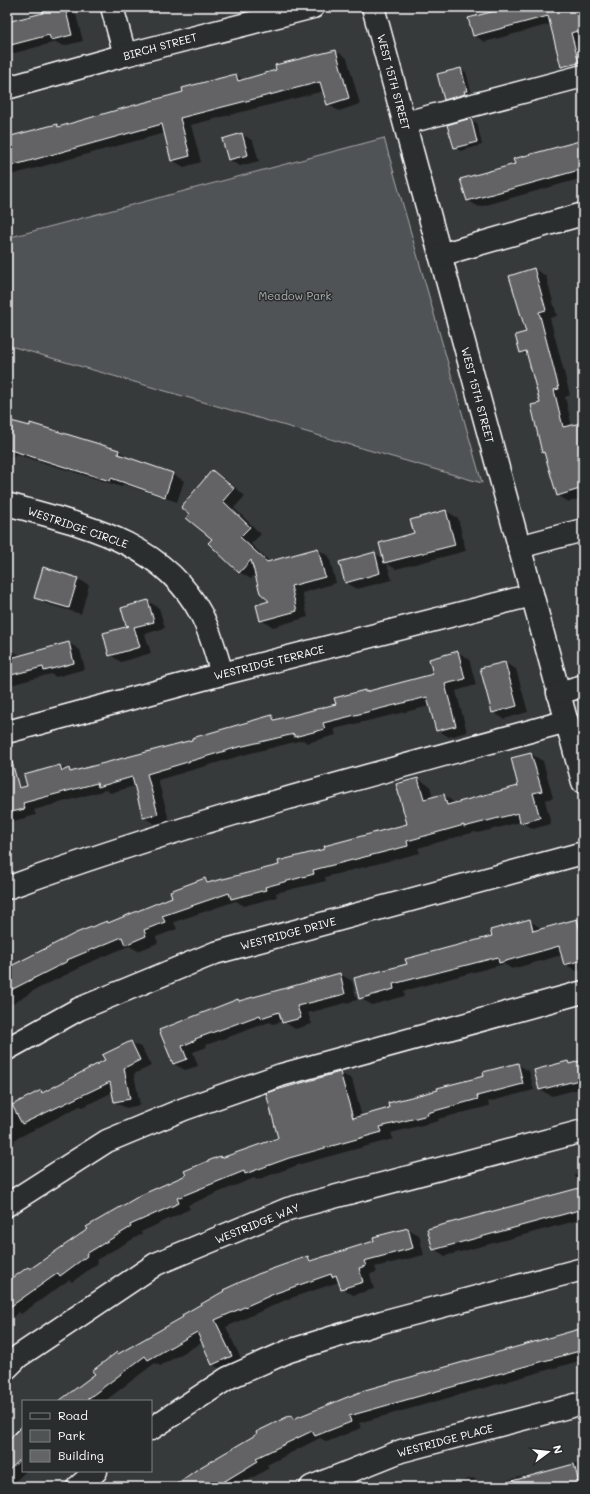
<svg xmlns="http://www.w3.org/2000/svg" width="590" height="1494" font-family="Mali,sans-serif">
  <rect width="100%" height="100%" fill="#373a3b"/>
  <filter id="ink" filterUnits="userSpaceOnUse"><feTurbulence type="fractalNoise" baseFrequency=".025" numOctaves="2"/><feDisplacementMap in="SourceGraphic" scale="8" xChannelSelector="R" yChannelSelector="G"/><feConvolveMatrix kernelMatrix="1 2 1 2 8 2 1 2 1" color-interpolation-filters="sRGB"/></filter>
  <g filter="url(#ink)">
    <polygon fill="#505354" stroke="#a8a9aa" points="384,138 482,483 7,345 7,238"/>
    <g fill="#0007">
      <polygon points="43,7 74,7 83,41 63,46 56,42 7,55 7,23 45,13"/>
      <polygon points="169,7 186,7 174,10"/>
      <polygon points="514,7 583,7 583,71 573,73 562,67 551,24 485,42 473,35"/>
      <polygon points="336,51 347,58 360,104 339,111 327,104 324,91 191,125 201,162 184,167 172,160 165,133 7,176 7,138 57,125 61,127 184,93 236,75 244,80 278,71"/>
      <polygon points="461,69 466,72 472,94 469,94 470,97 451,102 445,99"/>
      <polygon points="471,120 477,123 482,145 460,151 455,147"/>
      <polygon points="242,134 253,141 259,161 240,166 228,159"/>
      <polygon points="583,141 583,178 479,207 467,200 516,165"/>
      <polygon points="534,269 546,276 557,316 550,318 570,395 565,397 572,426 580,424 583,425 583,498 569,502 557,495 546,454 543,452 541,404 529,357 521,352 527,333"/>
      <polygon points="7,421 119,451 130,459 173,474 184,481 177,502 123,484 122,487 15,454 14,458 7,455"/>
      <polygon points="212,471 224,478 245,496 234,508 261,534 251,544 270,562 317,549 329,556 336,583 302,593 308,617 273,627 261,620 271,602 256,573 251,579 239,572 213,539"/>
      <polygon points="446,511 458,518 466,551 396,569 387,564 392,580 357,589 346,583 375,553 384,559"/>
      <polygon points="44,569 78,579 89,585 81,614 47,604 35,597"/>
      <polygon points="148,601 159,608 165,628 145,634 151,653 121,662 110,655"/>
      <polygon points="69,643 80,650 85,669 56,677 51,674 7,686 7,649 21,655"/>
      <polygon points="458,652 469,659 476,685 456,691 467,732 449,737 437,730 430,706 334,729 336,735 307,743 303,740 247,754 158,780 169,820 155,824 143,817 135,786 110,793 106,790 34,810 36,815 7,823 7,792 28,787 60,766 73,772 194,740 272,716 279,720 337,704 365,691 368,692 434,674"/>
      <polygon points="505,663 516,669 528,712 504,719 493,712"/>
      <polygon points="531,754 543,761 553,798 545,800 551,824 533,829 521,822 478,833 475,832 418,848 420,853 325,877 326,881 276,893 277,897 244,906 236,901 174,922 177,929 156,937 158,943 138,951 129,946 79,967 80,968 33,991 13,1004 11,1003 7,1006 7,961 14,965 107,922 109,923 173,898 205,879 212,883 280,865 408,825 418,779 430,786 433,798 444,795 456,804 519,787"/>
      <polygon points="577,920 583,923 583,969 576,971 565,964 562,955 512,969 504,964 404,991 405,996 372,1005 360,998 408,965 493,937 530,921 542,929"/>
      <polygon points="340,974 352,981 357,1000 308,1013 312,1024 295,1029 283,1021 273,1024 270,1022 206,1045 207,1047 193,1052 198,1066 185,1070 174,1064 161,1031 238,1000 241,1002"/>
      <polygon points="131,1042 142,1048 151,1066 134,1074 140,1105 126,1108 115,1102 113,1092 83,1107 80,1106 14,1140 15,1142 7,1147 7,1109 106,1061"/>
      <polygon points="583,1061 583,1088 552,1096 540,1090 535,1070 568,1062 572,1064"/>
      <polygon points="517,1064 529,1071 534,1090 488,1102 489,1106 438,1119 439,1121 391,1133 393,1139 301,1164 257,1180 254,1178 188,1205 190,1209 141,1232 142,1234 96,1260 98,1263 72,1282 69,1280 21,1314 18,1312 7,1323 7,1283 28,1268 31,1269 220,1157 223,1158 280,1138 268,1094 340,1073 352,1079 362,1117 390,1109"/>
      <polygon points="583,1173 583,1219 445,1256 434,1249 579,1189 575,1175"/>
      <polygon points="408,1229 419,1235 424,1255 375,1267 377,1272 370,1274 374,1289 353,1295 342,1288 339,1282 288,1299 226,1327 243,1363 225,1371 213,1365 203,1342 160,1366 155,1363 105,1401 61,1401 96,1374 117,1353 119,1354 308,1257 314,1261 375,1242"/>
      <polygon points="583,1330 583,1360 359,1423 361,1428 327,1442 320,1438 267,1465 269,1468 237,1487 174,1487 291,1416 296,1419"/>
      <polygon points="23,1427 23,1471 26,1471 10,1487 7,1487 7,1442"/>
      <polygon points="583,1461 583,1487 452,1487 451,1484 473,1478 485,1486 527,1475 531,1477"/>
    </g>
    <g fill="#636465" stroke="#fff">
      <polygon points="42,7 65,7 72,35 51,40 49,35 7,46 7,22 43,13"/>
      <polygon points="510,7 583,7 583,29 571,33 579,63 561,67 548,16 473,36 468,18"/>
      <polygon points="336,50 349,98 327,105 320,82 180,118 190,156 171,161 162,124 11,166 7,152 7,137 57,124 58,127 124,108 183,92 182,88 236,74 238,81 276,70 275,65"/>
      <polygon points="461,68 467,91 464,91 465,94 444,100 437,74"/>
      <polygon points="471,118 477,142 454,148 447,125"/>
      <polygon points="242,133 248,155 228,160 222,139"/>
      <polygon points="583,140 583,169 467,201 460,179 515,164 513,159"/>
      <polygon points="534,268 546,310 539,312 559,389 554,390 563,427 581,423 583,432 583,488 557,496 544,452 542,453 531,405 540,403 526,351 520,353 515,335 526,332 509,276"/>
      <polygon points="7,420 30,426 30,423 119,450 118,454 173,473 165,497 111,478 110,481 7,449"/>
      <polygon points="212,470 234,488 223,501 250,527 240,537 267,562 318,548 325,577 291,586 297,611 260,621 256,605 269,601 260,593 251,560 239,573 208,543 212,539 186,518 189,514 181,507"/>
      <polygon points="446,510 455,545 384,563 379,543 414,533 410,520"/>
      <polygon points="375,552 380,573 345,583 339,562"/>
      <polygon points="43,567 78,578 69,608 34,598"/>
      <polygon points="148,600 154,622 134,627 140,647 109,656 103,633 129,626 126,625 121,608"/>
      <polygon points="69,642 74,663 44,671 43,667 7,676 7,659"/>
      <polygon points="458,651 465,679 445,684 456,726 436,731 427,697 323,723 325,729 294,737 294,734 235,748 147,774 158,814 143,818 132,777 98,787 97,783 23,803 25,809 7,813 7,762 12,762 19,788 27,786 24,775 60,765 62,771 69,768 70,772 192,740 192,738 272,715 274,720 336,704 334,698 365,690 365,692 433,674 429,659"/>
      <polygon points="505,662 517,706 492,713 480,668"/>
      <polygon points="531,753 542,791 533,793 540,818 520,823 518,813 464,827 464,825 407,841 408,846 313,870 314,874 265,887 266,890 231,899 229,893 162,916 165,922 144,930 146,936 125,945 122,937 67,960 68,961 7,992 7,968 76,933 107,921 108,923 172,897 170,891 205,878 207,883 279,865 278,861 325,849 324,846 407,824 396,784 418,778 424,799 444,794 447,805 518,786 511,758"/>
      <polygon points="530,919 533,931 577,919 583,941 583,960 564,965 559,946 499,963 498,957 393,984 394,989 359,999 354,978 407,964 405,959 492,936 490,930"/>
      <polygon points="340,973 345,994 297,1006 301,1018 282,1023 279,1012 261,1018 260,1015 195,1039 196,1040 182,1046 187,1059 173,1064 159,1030 238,999 239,1001"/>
      <polygon points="131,1041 140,1060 124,1068 130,1099 114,1102 110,1082 22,1124 12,1105 41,1090 42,1093 105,1060 102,1055"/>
      <polygon points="583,1060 583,1079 539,1090 534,1070 568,1061 569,1064"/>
      <polygon points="518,1063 523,1084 477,1096 478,1099 427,1113 428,1115 380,1127 382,1132 289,1158 245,1174 244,1171 177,1198 179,1203 130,1225 131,1227 86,1254 87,1256 60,1276 58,1273 7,1309 7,1282 28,1267 30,1269 88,1229 86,1227 141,1195 186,1175 184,1171 220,1156 221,1158 278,1138 266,1093 340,1072 353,1118 389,1108 388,1103 438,1090 437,1088 484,1076 483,1072"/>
      <polygon points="583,1187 583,1209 433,1250 427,1229"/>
      <polygon points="408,1228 413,1248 364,1261 366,1266 359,1268 363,1282 341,1289 336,1275 332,1277 331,1274 276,1293 215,1320 232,1356 212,1365 197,1332 148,1360 145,1356 85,1401 59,1401 95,1374 92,1371 117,1352 118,1354 183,1317 182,1315 224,1291 223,1290 258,1274 308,1256 310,1261 374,1241 373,1237"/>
      <polygon points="583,1328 583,1350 349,1416 351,1422 315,1436 312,1431 256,1458 258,1461 215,1487 172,1487 199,1468 257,1434 256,1432 291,1415 293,1419 365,1390"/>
      <polygon points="23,1425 23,1457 7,1472 7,1441"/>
      <polygon points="574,1464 580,1487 509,1487 508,1482"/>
    </g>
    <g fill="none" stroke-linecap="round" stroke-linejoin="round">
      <defs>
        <g id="minor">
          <polyline points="112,7 125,55"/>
          <polyline points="373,7 583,782"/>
          <polyline points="7,88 125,55 313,7"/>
          <polyline points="405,123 583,76"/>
          <polyline points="440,255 583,214"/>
          <path d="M7 504C81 525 162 540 201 614 211 633 216 654 222 674"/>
          <polyline points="519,547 583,530"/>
          <polyline points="558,693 583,686"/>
          <polyline points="7,732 222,674 532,595"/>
          <path d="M7 888C190 821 379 773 567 721"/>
          <polyline points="7,1049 79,1009 215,953 583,853"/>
          <polyline points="7,1205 107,1141 184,1109 281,1075 583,992"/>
          <polyline points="7,1368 19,1356 156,1264 288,1209 583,1131"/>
          <polyline points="151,1429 228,1378 289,1351 382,1322 583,1269"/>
          <polyline points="78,1487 96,1471"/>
          <polyline points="311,1487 401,1451 583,1403"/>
        </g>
      </defs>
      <use href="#minor" stroke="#fff" stroke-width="25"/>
      <use href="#minor" stroke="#2a2d2e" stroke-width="22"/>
    </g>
  </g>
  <g text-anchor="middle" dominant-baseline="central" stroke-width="3" stroke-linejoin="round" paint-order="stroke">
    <g font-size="11" fill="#fff" stroke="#2a2d2e">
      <text transform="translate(160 46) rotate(-15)">BIRCH STREET</text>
      <text transform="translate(394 82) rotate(75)">WEST 15TH STREET</text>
      <text transform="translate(478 395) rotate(75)">WEST 15TH STREET</text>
      <text transform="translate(78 527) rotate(19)">WESTRIDGE CIRCLE</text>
      <text transform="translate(269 662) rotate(-14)">WESTRIDGE TERRACE</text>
      <text transform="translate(288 933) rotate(-15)">WESTRIDGE DRIVE</text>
      <text transform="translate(257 1223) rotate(-22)">WESTRIDGE WAY</text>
      <text transform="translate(445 1440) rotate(-15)">WESTRIDGE PLACE</text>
    </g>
    <g font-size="11" fill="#b0b2b2" stroke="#2a2d2e">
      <text x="295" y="295">Meadow Park</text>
    </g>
  </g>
  <rect width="590" height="1494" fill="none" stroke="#2a2d2e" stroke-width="24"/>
  <rect x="12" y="12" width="566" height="1470" fill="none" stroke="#fff" stroke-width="1.5" filter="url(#ink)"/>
  <rect x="22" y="1400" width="130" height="72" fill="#2a2d2e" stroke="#7f8182"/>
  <rect x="30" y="1413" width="20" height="6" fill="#2a2d2e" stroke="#7f8182"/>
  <text x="58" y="1420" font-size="12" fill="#ffffff">Road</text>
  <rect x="30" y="1430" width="20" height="12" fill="#505354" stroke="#7f8182"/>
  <text x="58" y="1440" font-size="12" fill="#ffffff">Park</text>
  <rect x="30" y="1450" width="20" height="12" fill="#636465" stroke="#7f8182"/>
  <text x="58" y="1460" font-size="12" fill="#ffffff">Building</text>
  <g transform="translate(548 1452) rotate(75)" stroke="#2a2d2e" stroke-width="3" paint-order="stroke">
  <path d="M0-3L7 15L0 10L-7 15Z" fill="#ffffff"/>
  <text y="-6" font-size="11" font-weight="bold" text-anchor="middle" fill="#ffffff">N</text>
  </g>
</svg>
